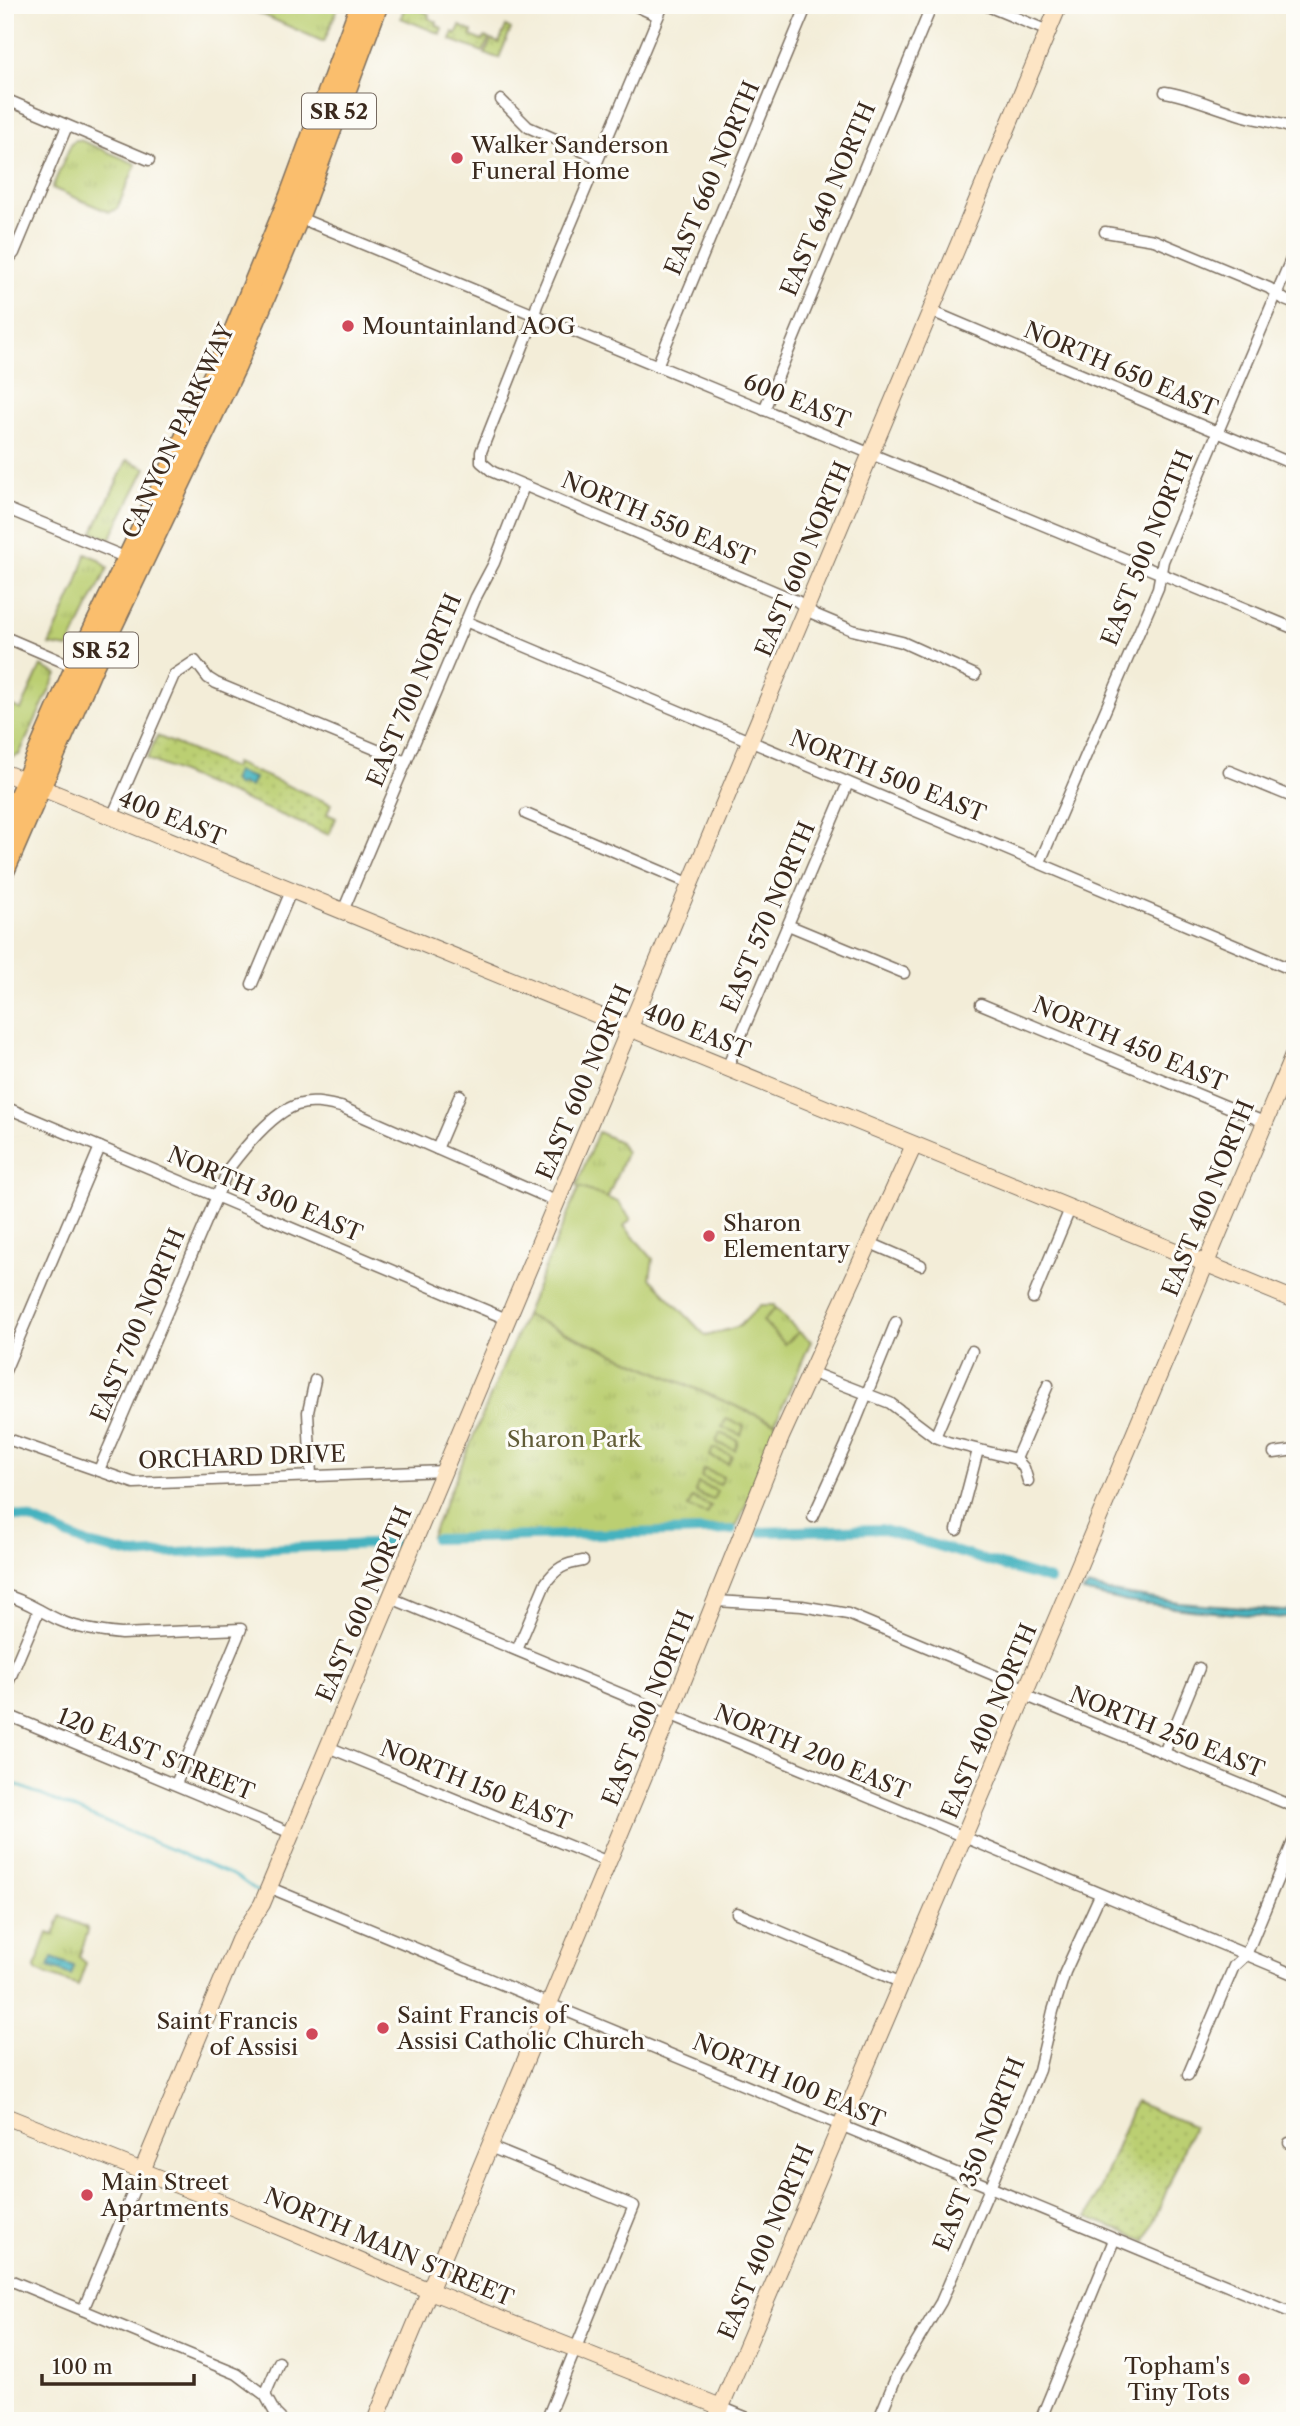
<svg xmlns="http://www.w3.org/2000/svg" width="1300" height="2426" font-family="'Libre Caslon Text',serif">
  <defs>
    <pattern id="grass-dots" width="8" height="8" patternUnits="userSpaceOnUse" patternTransform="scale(1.75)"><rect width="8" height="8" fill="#bbcf72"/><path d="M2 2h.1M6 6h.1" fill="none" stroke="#a2b262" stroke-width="1.8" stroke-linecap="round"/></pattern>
    <pattern id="park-tufts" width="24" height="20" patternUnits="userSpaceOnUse" patternTransform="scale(1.75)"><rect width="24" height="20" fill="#bbcf72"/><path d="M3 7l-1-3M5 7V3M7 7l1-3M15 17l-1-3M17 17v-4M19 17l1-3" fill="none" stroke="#a2b262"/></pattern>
    <pattern id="water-ripples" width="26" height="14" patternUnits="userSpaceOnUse" patternTransform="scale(1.75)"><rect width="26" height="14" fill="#44b2bf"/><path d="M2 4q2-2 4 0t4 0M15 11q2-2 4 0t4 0" fill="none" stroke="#3a919b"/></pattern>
  </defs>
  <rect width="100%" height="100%" fill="#fdfcf7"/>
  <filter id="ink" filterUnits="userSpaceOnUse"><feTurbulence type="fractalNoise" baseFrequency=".0143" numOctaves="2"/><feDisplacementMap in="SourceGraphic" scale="14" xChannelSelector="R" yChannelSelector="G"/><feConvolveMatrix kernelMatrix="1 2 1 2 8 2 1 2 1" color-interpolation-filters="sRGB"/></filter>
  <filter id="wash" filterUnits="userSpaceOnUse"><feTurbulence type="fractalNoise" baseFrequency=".00686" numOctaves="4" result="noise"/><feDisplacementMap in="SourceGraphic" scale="28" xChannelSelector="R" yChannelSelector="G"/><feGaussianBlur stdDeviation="1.57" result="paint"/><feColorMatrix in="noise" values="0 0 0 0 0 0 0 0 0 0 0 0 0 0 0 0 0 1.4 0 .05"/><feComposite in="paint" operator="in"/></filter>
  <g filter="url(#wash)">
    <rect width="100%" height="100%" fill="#f3edd8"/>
    <g fill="url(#grass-dots)" stroke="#7b7c48" stroke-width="2">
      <polygon points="405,5 423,5 421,10 429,14 428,18 437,22 436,25 442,28 440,34 401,18"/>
      <polygon points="460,26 472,32 471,36 483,41 485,37 489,39 483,52 451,40 453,32 456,34"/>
      <polygon points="506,26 511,29 499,58 485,54 491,40 499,43"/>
      <polygon points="157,736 233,768 235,763 331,804 327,814 336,818 329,835 147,759"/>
      <polygon points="1135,2102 1193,2126 1146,2241 1088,2217"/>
    </g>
    <g fill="url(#park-tufts)" stroke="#7b7c48" stroke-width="2">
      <polygon points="254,5 339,5 324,42 252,10"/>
      <polygon points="75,140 80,140 136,164 117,209 109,212 52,188 71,144"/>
      <polygon points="127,460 146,468 110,539 93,532"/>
      <polygon points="86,554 99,559 108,568 68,648 49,645 76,586"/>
      <polygon points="41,666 57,674 19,755 10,758 5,756 5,702 21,710"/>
      <polygon points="598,1132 620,1142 626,1153 607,1199 576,1186"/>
      <polygon points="775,1308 799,1332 785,1344 762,1321"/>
      <polygon points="525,1315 779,1425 737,1526 431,1536"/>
      <polygon points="61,1916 86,1927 88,1931 79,1957 86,1963 78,1986 36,1971 35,1967 48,1933 54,1935"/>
    </g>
    <g fill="#bbcf72" stroke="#7b7c48" stroke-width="2">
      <polygon points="579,1187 618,1202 631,1219 624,1226 653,1259 650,1278 706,1336 740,1326 760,1305 774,1305 775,1308 763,1321 785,1344 799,1332 811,1341 775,1423 525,1315"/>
      <polygon points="726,1419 744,1426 741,1435 722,1427"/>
      <polygon points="720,1433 738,1441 735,1450 716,1442"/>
      <polygon points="713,1448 732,1456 728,1464 710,1456"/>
      <polygon points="704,1469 723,1477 720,1485 701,1477"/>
      <polygon points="698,1483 717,1491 713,1500 695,1492"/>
      <polygon points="692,1498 711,1506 707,1514 688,1507"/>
    </g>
    <g fill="url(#water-ripples)" stroke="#406e6e" stroke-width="2">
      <polygon points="236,772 254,778 250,787 240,784 238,786 232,781"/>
      <polygon points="1088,1586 1112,1592 1180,1603 1295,1612 1295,1619 1189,1610 1127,1602 1083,1592"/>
      <polygon points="52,1958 74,1966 71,1975 49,1967"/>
    </g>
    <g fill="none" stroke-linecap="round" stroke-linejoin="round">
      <polyline stroke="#44b2bf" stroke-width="2.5" points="5,1780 237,1877 258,1892"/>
      <g stroke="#44b2bf" stroke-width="10">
        <polyline points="5,1514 30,1519 88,1544 135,1555 393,1543"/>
        <polyline points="761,1532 881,1529 1050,1580"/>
        <polyline points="435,1539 732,1530"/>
      </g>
    </g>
  </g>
  <g filter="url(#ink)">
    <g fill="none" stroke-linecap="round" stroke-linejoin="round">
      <defs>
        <g id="street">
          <polyline points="634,5 658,16"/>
          <polyline points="663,5 537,305 531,326 481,452 481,462 493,472 797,601 814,614 852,630 902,642 975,675"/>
          <polyline points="985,5 1048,31"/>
          <path d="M1165 92C1190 96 1211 106 1235 113 1255 120 1274 121 1295 129"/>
          <polyline points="5,99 149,160"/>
          <polyline points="501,100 528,127 598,158"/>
          <polyline points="295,216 1295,629"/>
          <polyline points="1105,232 1154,240 1269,288 1285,300 1295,304"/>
          <polyline points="5,264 14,253 67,126"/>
          <polyline points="931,311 1295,465"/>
          <polyline points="657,366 807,5"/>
          <polyline points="764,410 932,5"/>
          <polyline points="5,520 10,510 127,558"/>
          <polyline points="465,621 1295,971"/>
          <polyline points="5,637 75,667"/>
          <polyline points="1229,771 1295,798"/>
          <polyline points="526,814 691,884"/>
          <polyline points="112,817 174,675 195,661 208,678 216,683 406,762"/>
          <polyline points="1040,862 1158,588 1163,561 1295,250"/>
          <polyline points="343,911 476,597 494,563 524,486"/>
          <polyline points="788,925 904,973"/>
          <polyline points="252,984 291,891"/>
          <polyline points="981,1004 1264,1122"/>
          <polyline points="727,1068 848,783"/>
          <polyline points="5,1107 509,1320"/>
          <polyline points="437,1149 460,1095"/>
          <polyline points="870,1243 921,1265"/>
          <polyline points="1033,1298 1070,1209"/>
          <polyline points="5,1371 100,1147"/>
          <polyline points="810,1372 890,1403 935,1437 948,1442 1016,1459 1024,1468 1028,1481"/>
          <polyline points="935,1437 972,1351"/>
          <polyline points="5,1438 134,1483 445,1471"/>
          <polyline points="1274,1453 1295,1450"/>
          <polyline points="1016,1459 1048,1385"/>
          <path d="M99 1470 229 1168C245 1147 272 1113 297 1105 312 1100 327 1104 341 1107L558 1202"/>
          <polyline points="311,1476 308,1412 315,1380"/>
          <polyline points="813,1517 846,1445 896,1322"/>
          <polyline points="957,1530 978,1450"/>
          <path d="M5 1595C26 1600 42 1613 61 1621 80 1629 100 1632 121 1634L241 1629 176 1784"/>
          <polyline points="391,1598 1295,1975"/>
          <polyline points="716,1601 802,1606 848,1614 1027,1689"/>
          <path d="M517 1650 545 1584C556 1568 564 1564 583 1561"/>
          <polyline points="5,1690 39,1610"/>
          <polyline points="1024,1695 1295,1807"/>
          <polyline points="5,1714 291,1833"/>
          <polyline points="328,1747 608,1862"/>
          <polyline points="1164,1753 1199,1668"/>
          <polyline points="268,1887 1295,2314"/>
          <polyline points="737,1913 902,1983"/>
          <polyline points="1188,2075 1234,1966 1246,1955 1295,1837"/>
          <polyline points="1289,2143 1295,2146"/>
          <polyline points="490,2147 634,2206 546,2421"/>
          <polyline points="5,2278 237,2374 265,2395 275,2413 283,2421"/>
          <polyline points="83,2310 142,2171"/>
          <polyline points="265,2395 279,2362"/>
          <polyline points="721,2407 755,2421"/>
          <polyline points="878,2421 897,2375 941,2302 990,2188 1039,2070 1053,2011 1065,1972 1100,1895"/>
          <polyline points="1040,2421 1114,2240"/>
        </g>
        <g id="secondary">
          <polyline points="5,773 1295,1300"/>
          <polyline points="5,2116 237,2209 430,2291 721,2407"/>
          <polyline points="142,2171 239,1940 262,1904 1059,5"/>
          <polyline points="375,2421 669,1716 781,1437 914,1145"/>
          <polyline points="715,2421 1075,1575 1295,1051"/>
        </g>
        <g id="highway">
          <polyline points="5,828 75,667 172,465 235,328 289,197 360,5"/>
          <polyline points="5,870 94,665 236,367 299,217 378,5"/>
        </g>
      </defs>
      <use href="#street" stroke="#7b6e5f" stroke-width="13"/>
      <use href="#secondary" stroke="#7b6e5f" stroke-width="18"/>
      <use href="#highway" stroke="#7b6e5f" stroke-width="22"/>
      <use href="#street" stroke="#fff" stroke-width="10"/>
      <use href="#secondary" stroke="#fde5c5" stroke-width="16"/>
      <use href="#highway" stroke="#fabe6d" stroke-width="19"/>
    </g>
  </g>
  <g fill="#d1495b" stroke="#fdfcf7" stroke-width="2.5">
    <circle cx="457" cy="158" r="7"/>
    <circle cx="348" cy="326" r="7"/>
    <circle cx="709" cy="1236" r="7"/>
    <circle cx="383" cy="2028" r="7"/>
    <circle cx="312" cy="2034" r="7"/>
    <circle cx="87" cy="2195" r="7"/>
    <circle cx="1244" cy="2379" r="7"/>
  </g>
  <g text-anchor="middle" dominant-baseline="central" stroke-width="6" stroke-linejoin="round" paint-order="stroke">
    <g fill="#fdfcf7" stroke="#75695f" stroke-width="2">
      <rect x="302" y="93.5" width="74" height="35" rx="5"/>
      <rect x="64" y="632.5" width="74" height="35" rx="5"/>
    </g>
    <g font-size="21" font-weight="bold" fill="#3b2a1e">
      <text x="339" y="111">SR 52</text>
      <text x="101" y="650">SR 52</text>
    </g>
    <g font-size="23" fill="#3b2a1e" stroke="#fdfcf7" text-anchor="start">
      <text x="471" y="145">Walker Sanderson<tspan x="471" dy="26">Funeral Home</tspan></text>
      <text x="362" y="326">Mountainland AOG</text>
      <text x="723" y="1223">Sharon<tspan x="723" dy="26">Elementary</tspan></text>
      <text x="397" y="2015">Saint Francis of<tspan x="397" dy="26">Assisi Catholic Church</tspan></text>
      <text x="298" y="2021" text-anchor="end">Saint Francis<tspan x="298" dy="26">of Assisi</tspan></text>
      <text x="101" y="2182">Main Street<tspan x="101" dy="26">Apartments</tspan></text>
      <text x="1230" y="2366" text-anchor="end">Topham's<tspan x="1230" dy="26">Tiny Tots</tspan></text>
    </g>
    <g font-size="23" fill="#3b2a1e" stroke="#fdfcf7">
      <text transform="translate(712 178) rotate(-67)">EAST 660 NORTH</text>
      <text transform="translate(828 199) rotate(-67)">EAST 640 NORTH</text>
      <text transform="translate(1121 369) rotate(23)">NORTH 650 EAST</text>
      <text transform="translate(797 401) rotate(22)">600 EAST</text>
      <text transform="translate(178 431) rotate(-65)">CANYON PARKWAY</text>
      <text transform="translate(658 519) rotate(23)">NORTH 550 EAST</text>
      <text transform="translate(1147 548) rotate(-68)">EAST 500 NORTH</text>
      <text transform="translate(803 559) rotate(-67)">EAST 600 NORTH</text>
      <text transform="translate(414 690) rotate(-67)">EAST 700 NORTH</text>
      <text transform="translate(888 776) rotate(22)">NORTH 500 EAST</text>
      <text transform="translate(172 818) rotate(22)">400 EAST</text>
      <text transform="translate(768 917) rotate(-67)">EAST 570 NORTH</text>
      <text transform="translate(697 1031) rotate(22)">400 EAST</text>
      <text transform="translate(1130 1044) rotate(23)">NORTH 450 EAST</text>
      <text transform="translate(584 1082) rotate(-67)">EAST 600 NORTH</text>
      <text transform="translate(265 1194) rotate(23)">NORTH 300 EAST</text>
      <text transform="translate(1208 1198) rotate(-68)">EAST 400 NORTH</text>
      <text transform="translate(138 1325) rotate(-67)">EAST 700 NORTH</text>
      <text transform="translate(242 1457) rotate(-2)">ORCHARD DRIVE</text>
      <text transform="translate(364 1604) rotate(-67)">EAST 600 NORTH</text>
      <text transform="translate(648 1708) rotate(-68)">EAST 500 NORTH</text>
      <text transform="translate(989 1721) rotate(-67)">EAST 400 NORTH</text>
      <text transform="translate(1167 1732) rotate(22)">NORTH 250 EAST</text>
      <text transform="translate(812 1752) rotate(23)">NORTH 200 EAST</text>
      <text transform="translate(156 1754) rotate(22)">120 EAST STREET</text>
      <text transform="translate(476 1785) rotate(22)">NORTH 150 EAST</text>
      <text transform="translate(789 2081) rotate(23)">NORTH 100 EAST</text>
      <text transform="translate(979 2154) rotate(-68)">EAST 350 NORTH</text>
      <text transform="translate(766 2242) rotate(-67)">EAST 400 NORTH</text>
      <text transform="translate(389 2247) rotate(23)">NORTH MAIN STREET</text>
    </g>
    <g font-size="23" fill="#615c37" stroke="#fdfcf7">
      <text x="574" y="1439">Sharon Park</text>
    </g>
  </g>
  <rect width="1300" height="2426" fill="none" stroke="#fdfcf7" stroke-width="28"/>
  <path d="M42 2374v10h152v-10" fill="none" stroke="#3b2a1e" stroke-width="3.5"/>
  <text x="52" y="2374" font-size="21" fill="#3b2a1e" stroke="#fdfcf7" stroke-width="5" paint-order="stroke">100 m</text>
</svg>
